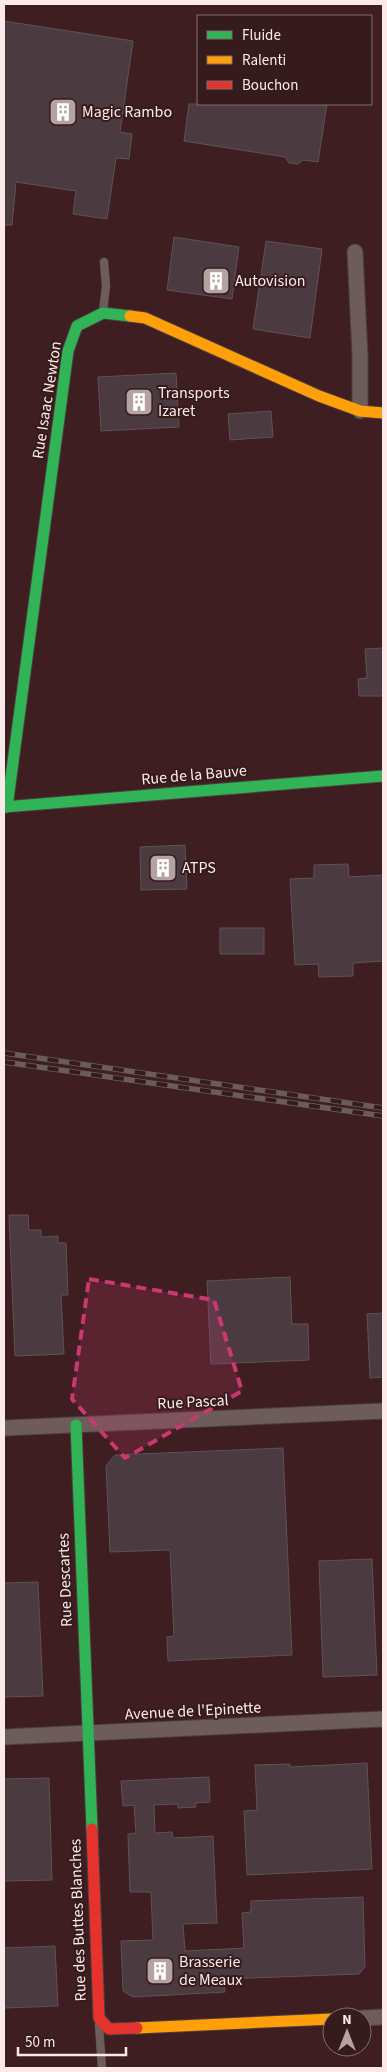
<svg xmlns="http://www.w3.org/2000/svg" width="387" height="2072" font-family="'Source Sans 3',sans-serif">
  <rect width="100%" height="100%" fill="#302122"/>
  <path fill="#3e1e21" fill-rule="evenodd" d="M4 4H383V2068H4ZM198 16H371V104H198ZM332 2017H362V2047H332Z"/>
  <g fill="#4c3a41" stroke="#5f5256">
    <polygon points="4,21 133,41 120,132 132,134 129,159 116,158 107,219 73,214 76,191 16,182 12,225 4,225"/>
    <polygon points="189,104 327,104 318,162 303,160 298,164 289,163 285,157 184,141"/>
    <polygon points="174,237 239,247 232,299 167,290"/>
    <polygon points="266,241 322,249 310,338 253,329"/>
    <polygon points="176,373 179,427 101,431 98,377"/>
    <polygon points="271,411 273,437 230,440 228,414"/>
    <polygon points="383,648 383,696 359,696 358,679 367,678 365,649"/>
    <polygon points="185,845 187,889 141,890 140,847"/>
    <polygon points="348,864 349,877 383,875 383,961 353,963 353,976 319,977 318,964 295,965 290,879 314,878 314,865"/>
    <rect x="220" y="928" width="44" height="26"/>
    <polygon points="9,1215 28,1215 29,1230 41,1230 41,1237 58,1236 58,1243 66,1243 68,1295 61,1295 64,1354 15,1356"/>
    <polygon points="290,1277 292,1324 308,1324 309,1360 211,1364 207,1281"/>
    <polygon points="383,1313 383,1377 370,1378 367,1314"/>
    <polygon points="283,1448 292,1655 168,1661 167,1637 174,1636 170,1550 110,1552 106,1466 115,1455"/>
    <polygon points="372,1559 377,1675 323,1677 319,1561"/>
    <polygon points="38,1582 43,1696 4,1697 4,1583"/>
    <polygon points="367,1763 372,1869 247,1875 244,1811 257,1810 255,1765 290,1764 290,1767"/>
    <polygon points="209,1777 210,1802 195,1803 196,1807 178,1808 178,1804 154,1805 155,1833 172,1832 173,1838 213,1836 217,1923 183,1924 185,1951 244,1948 242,1913 251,1912 251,1901 363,1897 365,1967 359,1974 224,1979 225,1992 133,1997 123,1991 121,1941 153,1940 151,1892 130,1892 128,1834 136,1833 134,1805 123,1806 121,1781"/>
    <polygon points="49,1778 52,1880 4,1881 4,1779"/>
    <polygon points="55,1946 58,2006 4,2008 4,1948"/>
  </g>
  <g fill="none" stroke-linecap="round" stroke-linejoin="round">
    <defs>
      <g id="lane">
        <polyline points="103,311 106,286 104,262"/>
        <polyline points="99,2025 102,2068"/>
      </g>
      <g id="street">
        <polyline points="355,252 360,355 360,411"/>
        <polyline points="4,1428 383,1411"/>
        <polyline points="4,1737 383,1719"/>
        <polyline points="362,2018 383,2017"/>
      </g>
      <g id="fast">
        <polyline points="4,807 383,776"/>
        <polyline points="7,807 68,351 77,326 103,313 130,316"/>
        <polyline points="76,1425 92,1829"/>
      </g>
      <g id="slow">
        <polyline points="130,316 145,318 319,396 360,411 383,413"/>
        <polyline points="137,2028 332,2019"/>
      </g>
      <polyline id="jam" points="92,1829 99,2018 109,2029 137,2028"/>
    </defs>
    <use href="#lane" stroke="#4b3f3f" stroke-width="9"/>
    <use href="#street" stroke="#4b3f3f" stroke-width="17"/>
    <use href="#fast" stroke="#4b3f3f" stroke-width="13"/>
    <use href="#slow" stroke="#4b3f3f" stroke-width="13"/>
    <use href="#jam" stroke="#4b3f3f" stroke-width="13"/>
    <use href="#lane" stroke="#6d5c58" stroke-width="8"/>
    <use href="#street" stroke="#6d5c58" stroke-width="15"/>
    <use href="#fast" stroke="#30b455" stroke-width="11"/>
    <use href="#slow" stroke="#ff9f0a" stroke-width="11"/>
    <use href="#jam" stroke="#e5322d" stroke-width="11"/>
    <defs>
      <g id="rail">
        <polyline points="4,1053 383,1108"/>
        <polyline points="4,1062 383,1116"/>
      </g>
    </defs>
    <use href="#rail" stroke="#695c59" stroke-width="5.5"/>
    <use href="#rail" stroke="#361b1d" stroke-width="4" stroke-dasharray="11" stroke-linecap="butt"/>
  </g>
  <path fill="#cb3770" fill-opacity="0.2" stroke="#cb3770" stroke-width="4" stroke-dasharray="10 6" stroke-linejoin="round" d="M89 1279 214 1300 242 1391 125 1458 72 1399Z"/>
  <defs>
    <symbol id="building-square" viewBox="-11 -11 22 22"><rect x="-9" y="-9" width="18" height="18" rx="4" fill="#b5a3a3" stroke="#361b1d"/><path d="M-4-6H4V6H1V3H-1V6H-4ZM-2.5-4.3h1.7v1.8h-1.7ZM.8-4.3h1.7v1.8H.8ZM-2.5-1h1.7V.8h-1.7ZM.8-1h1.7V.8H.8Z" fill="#fff"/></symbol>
  </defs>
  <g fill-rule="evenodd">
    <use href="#building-square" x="47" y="96" width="32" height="32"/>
    <use href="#building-square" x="200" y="265" width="32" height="32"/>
    <use href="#building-square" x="123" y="386" width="32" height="32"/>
    <use href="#building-square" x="147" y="852" width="32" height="32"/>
    <use href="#building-square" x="144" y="1955" width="32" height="32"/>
  </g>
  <g text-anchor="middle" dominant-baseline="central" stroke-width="4" stroke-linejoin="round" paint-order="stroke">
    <g font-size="16" fill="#fce9e9" stroke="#361b1d" text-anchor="start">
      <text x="82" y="112">Magic Rambo</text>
      <text x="235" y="281">Autovision</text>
      <text x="158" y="393">Transports<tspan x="158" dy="18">Izaret</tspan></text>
      <text x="182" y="868">ATPS</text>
      <text x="179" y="1962">Brasserie<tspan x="179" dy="18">de Meaux</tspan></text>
    </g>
    <g font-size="16" fill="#fce9e9" stroke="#361b1d">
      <text transform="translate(47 400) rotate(-81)">Rue Isaac Newton</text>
      <text transform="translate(194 775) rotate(-5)">Rue de la Bauve</text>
      <text transform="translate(193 1402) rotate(-3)">Rue Pascal</text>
      <text transform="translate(65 1580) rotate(-92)">Rue Descartes</text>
      <text transform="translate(193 1711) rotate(-3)">Avenue de l'Epinette</text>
      <text transform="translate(78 1920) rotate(-92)">Rue des Buttes Blanches</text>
    </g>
  </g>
  <rect width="387" height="2072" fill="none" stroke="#fce9e9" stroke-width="10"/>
  <rect x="197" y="15" width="175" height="90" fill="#361b1d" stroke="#856d6f"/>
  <rect x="207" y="31" width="25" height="8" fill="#30b455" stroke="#856d6f"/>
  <text x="242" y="40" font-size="15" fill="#fce9e9">Fluide</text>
  <rect x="207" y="56" width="25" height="8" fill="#ff9f0a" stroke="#856d6f"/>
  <text x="242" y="65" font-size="15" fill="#fce9e9">Ralenti</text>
  <rect x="207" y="81" width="25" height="8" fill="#e5322d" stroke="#856d6f"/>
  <text x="242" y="90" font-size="15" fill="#fce9e9">Bouchon</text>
  <g transform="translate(347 2032)"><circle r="24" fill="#361b1d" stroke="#856d6f"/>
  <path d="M0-4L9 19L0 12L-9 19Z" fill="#b5a3a3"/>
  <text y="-8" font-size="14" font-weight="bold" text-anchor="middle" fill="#fce9e9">N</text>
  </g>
  <path d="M18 2047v8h108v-8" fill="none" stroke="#fce9e9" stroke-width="2.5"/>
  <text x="25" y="2047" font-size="15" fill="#fce9e9" stroke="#361b1d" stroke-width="4" paint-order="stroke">50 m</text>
</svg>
